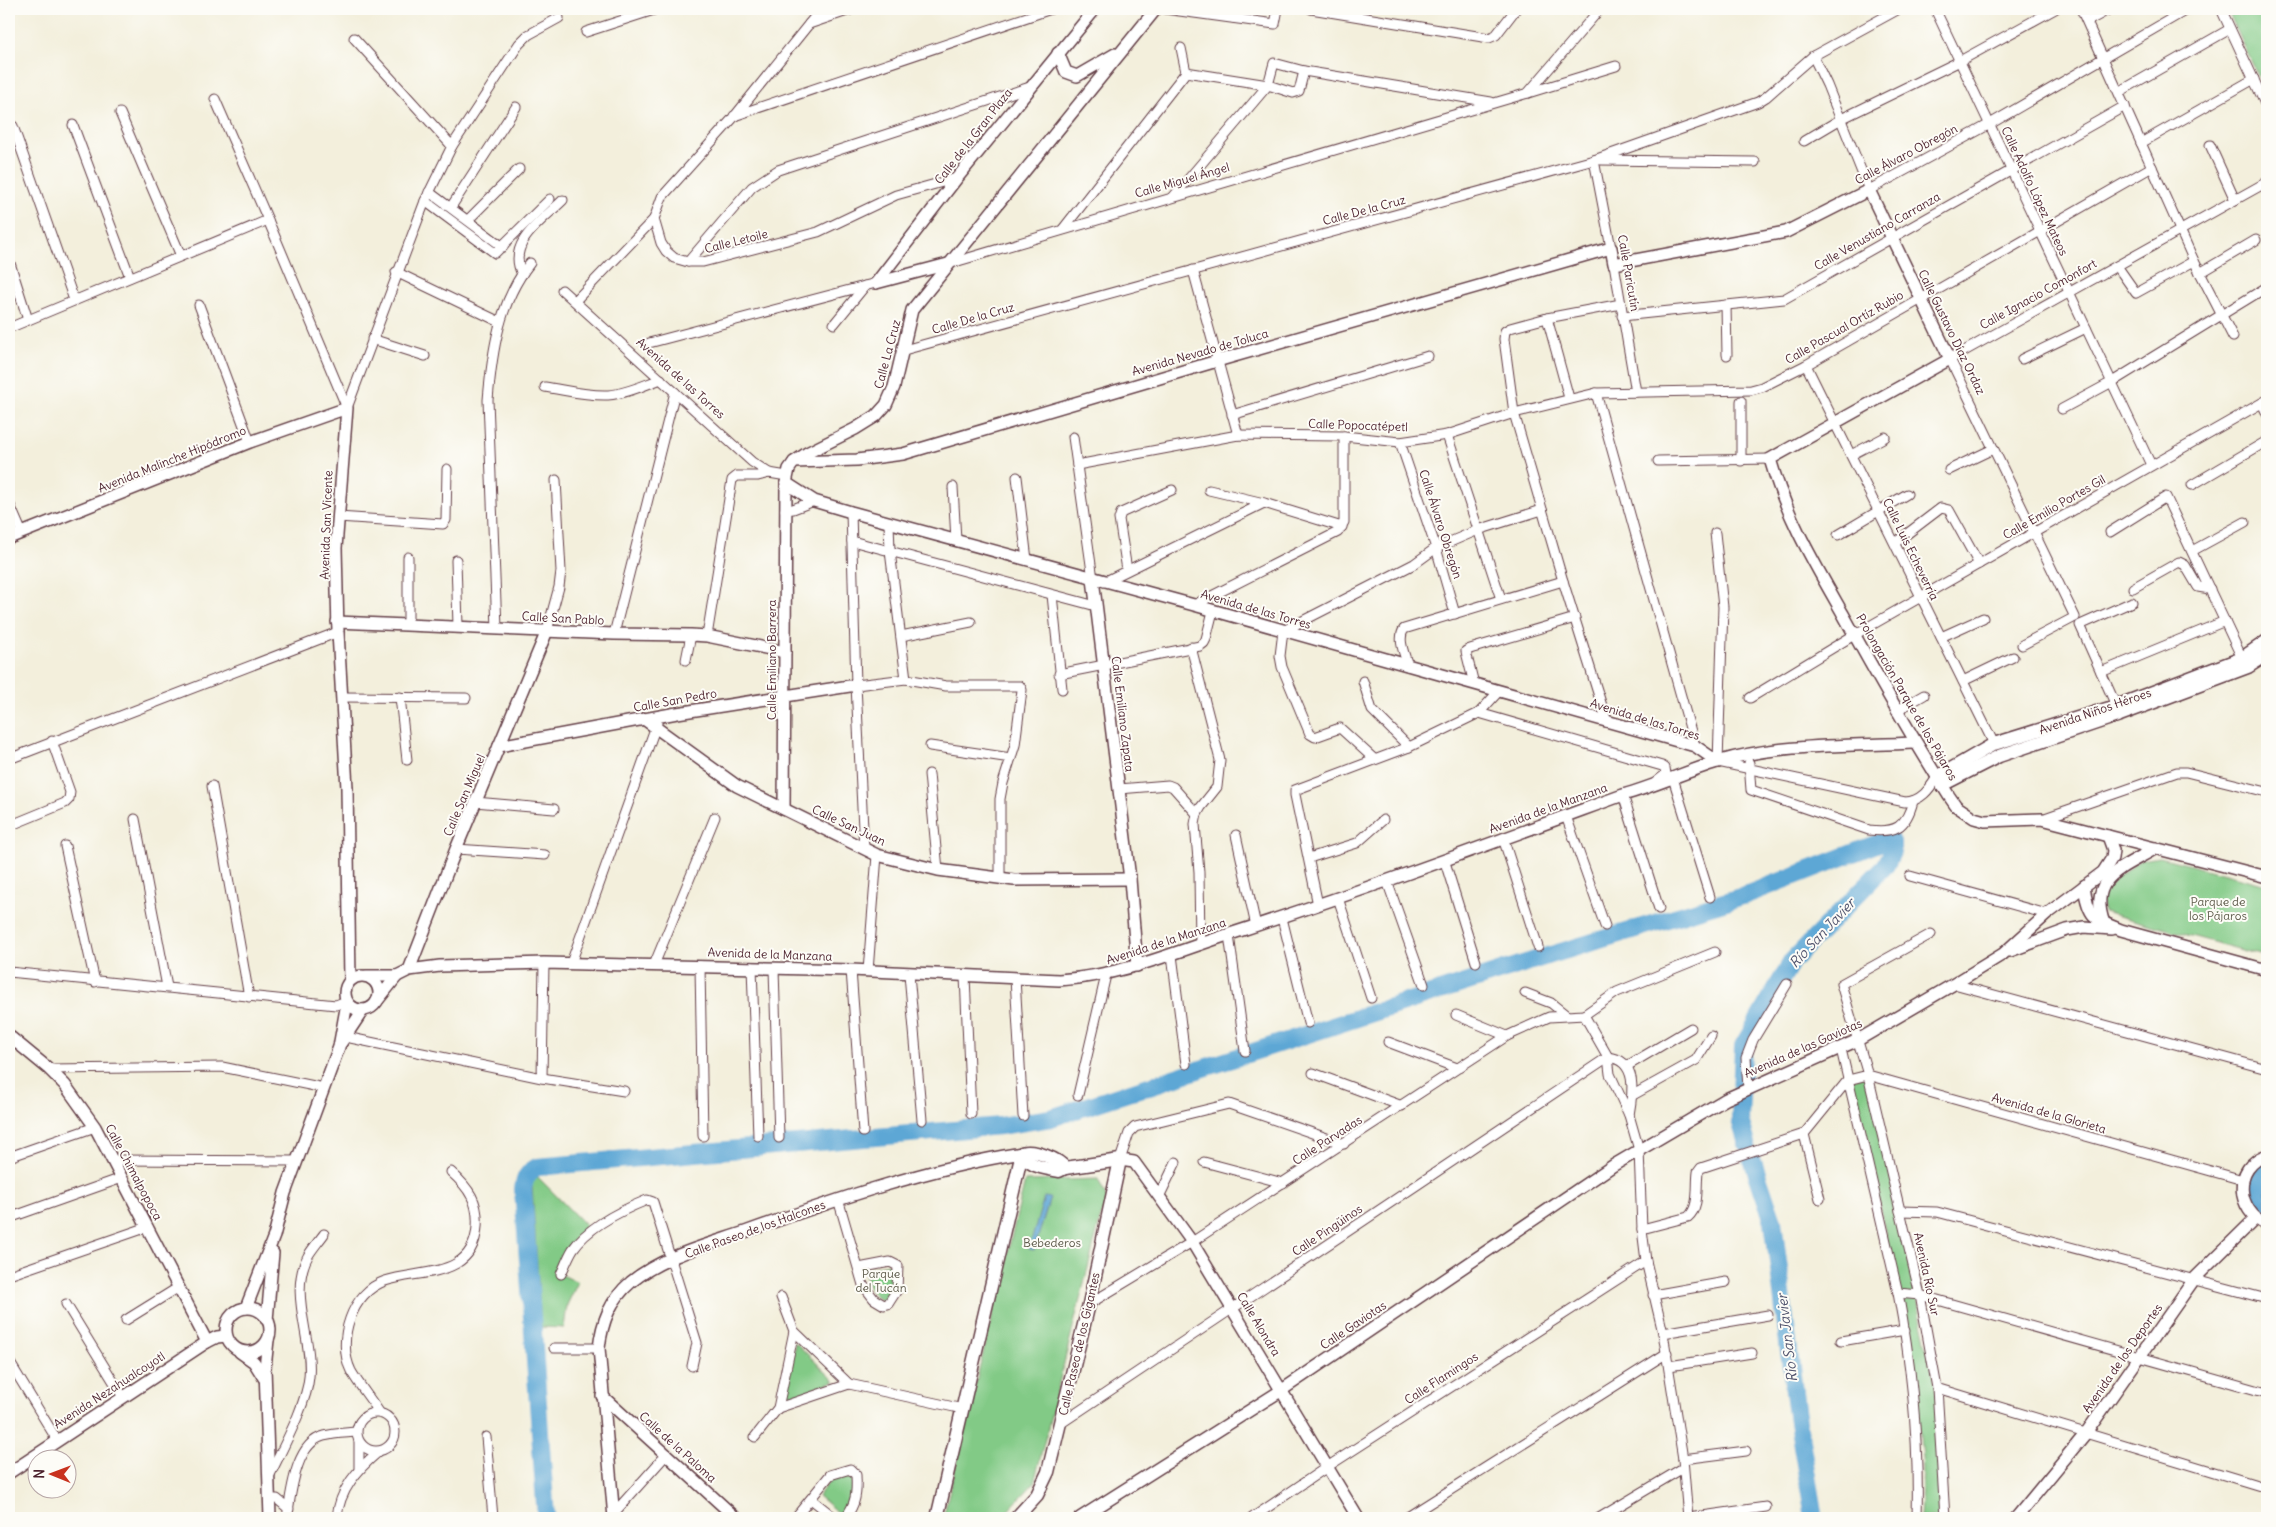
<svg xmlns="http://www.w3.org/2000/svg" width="2276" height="1527" font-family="Delius,sans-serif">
  <rect width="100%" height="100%" fill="#fdfcf7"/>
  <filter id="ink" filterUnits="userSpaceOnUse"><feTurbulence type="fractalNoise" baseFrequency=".02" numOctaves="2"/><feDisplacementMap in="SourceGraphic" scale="10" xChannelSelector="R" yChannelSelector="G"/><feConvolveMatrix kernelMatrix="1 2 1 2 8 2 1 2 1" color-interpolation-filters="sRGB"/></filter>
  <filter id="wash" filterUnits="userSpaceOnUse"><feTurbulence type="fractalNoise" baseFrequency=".0096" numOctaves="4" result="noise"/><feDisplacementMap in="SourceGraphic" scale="20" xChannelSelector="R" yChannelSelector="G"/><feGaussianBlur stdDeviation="1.12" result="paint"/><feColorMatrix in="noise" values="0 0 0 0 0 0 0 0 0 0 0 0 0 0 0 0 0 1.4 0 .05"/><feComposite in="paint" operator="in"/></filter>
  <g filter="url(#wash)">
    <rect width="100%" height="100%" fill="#f3efdc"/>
    <g fill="#82ca86" stroke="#667458">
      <polygon points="2227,9 2267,9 2267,95"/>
      <polygon points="2160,857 2267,885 2267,957 2104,912 2100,898 2118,877 2141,860"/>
      <polygon points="1867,1075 1884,1142 1936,1388 1943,1518 1920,1518 1923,1469 1912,1347 1850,1080"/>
      <polygon points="531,1170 586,1226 571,1243 555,1272 578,1282 567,1305 564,1328 541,1327"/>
      <polygon points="1098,1179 1107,1199 1100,1220 1034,1483 1001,1518 943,1518 1025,1181"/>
      <path d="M889 1264 896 1268 897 1282 887 1303C871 1295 866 1287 865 1269Z"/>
      <polygon points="795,1342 835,1381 785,1399"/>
      <polygon points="845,1474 853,1480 854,1495 843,1517 818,1496 832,1478"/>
    </g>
    <g fill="#5da7d5" stroke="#546380">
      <path d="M2267 1159V1219C2252 1211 2238 1189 2251 1171 2255 1166 2262 1162 2267 1159Z"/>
      <polygon points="1044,1197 1050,1198 1034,1250 1029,1249"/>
    </g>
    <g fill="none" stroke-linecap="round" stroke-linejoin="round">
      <g stroke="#5da7d5" stroke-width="18">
        <polyline points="1752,1159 1773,1221 1797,1416 1814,1518"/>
        <path d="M546 1518 523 1189C525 1177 527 1173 537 1167L1000 1126 1051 1118 1541 958 1743 896 1881 842H1892V852L1886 865 1792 961 1743 1046 1740 1120 1747 1144"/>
      </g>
    </g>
  </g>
  <g filter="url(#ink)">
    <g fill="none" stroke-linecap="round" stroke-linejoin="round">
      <defs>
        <g id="minor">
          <polyline points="821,9 734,117 662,197 654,219 661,243 666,251 674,258 688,262 703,262 818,232 896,195 957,178"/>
          <polyline points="1165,9 1275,24 1278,9"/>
          <polyline points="1311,9 1489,38 1496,35 1516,9"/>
          <polyline points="1935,9 2151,465"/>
          <polyline points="2081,9 2194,261 2233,337"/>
          <polyline points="2221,9 2267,108"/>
          <polyline points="1233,18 1240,9"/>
          <polyline points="2088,21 2110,9"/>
          <polyline points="809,24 853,9"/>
          <polyline points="586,32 657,9"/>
          <polyline points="354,38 452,146"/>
          <polyline points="1181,48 1186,72 1268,85 1293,93 1299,91 1304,71"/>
          <polyline points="1813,56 1827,85 1869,190 1990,124 2188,9"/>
          <polyline points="2119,92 2230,29"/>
          <polyline points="1528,93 1616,66"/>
          <polyline points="215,99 268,220 347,408"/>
          <polyline points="120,113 181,256"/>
          <polyline points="734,116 1051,9"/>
          <polyline points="73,125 130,277"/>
          <polyline points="13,126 74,300"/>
          <polyline points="1804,141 1841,119 1960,61 2055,9"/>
          <polyline points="2141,143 2254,79"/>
          <polyline points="2210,145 2235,200"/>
          <polyline points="1594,160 1611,248"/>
          <polyline points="1601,160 1755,162"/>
          <polyline points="429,192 503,247"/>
          <polyline points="1174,196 1268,85 1274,63 1304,71 1491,102"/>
          <polyline points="425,201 495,253 550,199"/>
          <polyline points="451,207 516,107"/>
          <polyline points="468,220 519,169"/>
          <polyline points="1063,229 1186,72"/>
          <polyline points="9,260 28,320"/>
          <polyline points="688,262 752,187 778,170 1030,87"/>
          <polyline points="948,264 1528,93 1600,9"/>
          <polyline points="1614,264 1636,392"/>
          <polyline points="2117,266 2136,293 2194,261"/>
          <polyline points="1193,270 1238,435"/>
          <polyline points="396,272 500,322"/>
          <polyline points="2200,273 2256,240"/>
          <path d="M522 274C506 243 542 221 563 200"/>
          <polyline points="562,290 752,462 769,473 787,476"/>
          <polyline points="575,301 654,219"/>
          <polyline points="199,305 250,442"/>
          <polyline points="1726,305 1727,355"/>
          <polyline points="1622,316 1784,299 2125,106"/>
          <polyline points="1547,318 1569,398"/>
          <polyline points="834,324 865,286"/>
          <polyline points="9,328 268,220"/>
          <polyline points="372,339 425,356"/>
          <polyline points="649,343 876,283"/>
          <polyline points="904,350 1594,160 1758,102 1766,97 1813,56 1899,9"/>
          <polyline points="2022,359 2086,328"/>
          <polyline points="1806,365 1994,744"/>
          <path d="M545 387C565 390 586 396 608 395 626 394 644 385 661 379"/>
          <polyline points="1596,393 1695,746"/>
          <polyline points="2262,403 2267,414"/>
          <polyline points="347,408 425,201 452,146 519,44 528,35 559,18"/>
          <polyline points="2062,409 2112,382 2267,287"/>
          <polyline points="1232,415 1428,356"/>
          <polyline points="1447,435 1501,599"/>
          <polyline points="1073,437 1093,579"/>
          <polyline points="1400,442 1436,548 1455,614"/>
          <polyline points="1851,455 1885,437"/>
          <polyline points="1658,461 1770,459"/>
          <polyline points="1741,461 1741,401"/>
          <polyline points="1077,465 1238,435 1344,436 1400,442 1447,435 1514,413 1596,393 1751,390 1762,387 1806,365 2152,167"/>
          <polyline points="1949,470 1993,449"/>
          <polyline points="1017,477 1027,560"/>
          <polyline points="2192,485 2267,441"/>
          <polyline points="953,487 956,540"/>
          <polyline points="1209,490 1264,503"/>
          <polyline points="9,503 22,533"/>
          <polyline points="785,510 793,509 814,501"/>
          <polyline points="851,512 856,685 864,849"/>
          <polyline points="338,517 443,524 446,520 447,469"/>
          <polyline points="889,523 890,551 906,679"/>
          <polyline points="2110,532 2166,497 2242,658"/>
          <path d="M1715 533 1723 607 1718 762 1905 802C1921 801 1929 790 1937 777"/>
          <polyline points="1838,535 1907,494"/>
          <polyline points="852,541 1096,606"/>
          <polyline points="1895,543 1941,508 1949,510 1979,564"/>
          <polyline points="2192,551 2245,522"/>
          <polyline points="408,557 408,624"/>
          <polyline points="456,560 458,626"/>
          <polyline points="1127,570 1119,519 1121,513 1172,490"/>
          <polyline points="1104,582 1264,503 1342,527"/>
          <polyline points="2133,588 2179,562 2185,565 2198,587 2210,589"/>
          <polyline points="1052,595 1062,689"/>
          <polyline points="1194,605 1338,532 1344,522 1344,436"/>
          <path d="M497 628 488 400C492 352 499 302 530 263"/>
          <polyline points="547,631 559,587 561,571 556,480"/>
          <polyline points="614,634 675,392"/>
          <polyline points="707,636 732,480 737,476 758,476 769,473"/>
          <polyline points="901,636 971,622"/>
          <polyline points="1941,637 1983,618"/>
          <polyline points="2022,645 2075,617 1950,359 2267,182"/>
          <polyline points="1191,647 1220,760 1217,787 1201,807 1197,814 1195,824 1199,872 1200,945"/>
          <polyline points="686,660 691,635"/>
          <path d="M1408 666C1405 655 1397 639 1404 629L1563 581"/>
          <polyline points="2101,672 2225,621"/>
          <polyline points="1059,674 1200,646 1204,643 1206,639 1213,611"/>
          <polyline points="1363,681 1372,710 1409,747"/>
          <polyline points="1963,681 2013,657"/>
          <polyline points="1474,684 1467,656 1466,651 1470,649 1575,618"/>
          <polyline points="856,685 906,679 946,686 1020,686 1022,690 1015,745 1003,783 1000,799 1000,878"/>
          <polyline points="343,697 466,698"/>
          <polyline points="400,697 407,760"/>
          <polyline points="1750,698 1854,635 2267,400"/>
          <polyline points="2118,710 2080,625 2132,602"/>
          <polyline points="1896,711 1924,695"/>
          <polyline points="1479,713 1662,766 1665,768 1666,774 1656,782"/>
          <polyline points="1607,722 1563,581 1514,413 1504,339 1505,331 1510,328 1547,318 1621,304"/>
          <polyline points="930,746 1011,758"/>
          <polyline points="9,759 338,632"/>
          <polyline points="1374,759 1340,728 1315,737 1310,734 1282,667 1280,656 1283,631 1414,564 1436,548 1478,530 1542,510"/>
          <path d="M1749 763 1751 790 1869 830C1895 833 1906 828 1913 801"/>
          <polyline points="929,774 938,870"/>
          <polyline points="1673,778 1710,897"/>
          <polyline points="212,786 249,997"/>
          <polyline points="1119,789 1168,785 1173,787 1197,814"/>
          <polyline points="1623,795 1659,909"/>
          <polyline points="475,802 554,809"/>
          <polyline points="1566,816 1605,926"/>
          <polyline points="135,819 167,987"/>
          <polyline points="2042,819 2177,772 2186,772 2267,792"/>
          <polyline points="9,826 65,803 69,799 70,792 52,741"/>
          <polyline points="1236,835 1256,926"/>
          <polyline points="1503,838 1538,947"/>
          <polyline points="65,846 95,982"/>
          <polyline points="456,849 545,855"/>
          <polyline points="1309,858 1357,843 1383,820"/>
          <polyline points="1445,862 1476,962"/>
          <polyline points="1910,876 2047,914"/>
          <polyline points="1387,881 1424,985"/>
          <polyline points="1338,898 1371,998"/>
          <polyline points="1318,905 1295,795 1295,790 1409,747 1479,713 1499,691"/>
          <polyline points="1282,918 1308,1023"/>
          <polyline points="1931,934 1841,984 1868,1075 1920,1295 1937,1388 1945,1518"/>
          <polyline points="1229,935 1245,1051"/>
          <polyline points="1172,955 1186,1064"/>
          <polyline points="571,963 657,723"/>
          <polyline points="654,965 715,817"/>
          <polyline points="700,966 703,1136"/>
          <polyline points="752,967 758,1136"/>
          <polyline points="774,968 779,1138"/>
          <polyline points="851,970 863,1132"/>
          <polyline points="868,971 877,855"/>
          <polyline points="9,972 336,1005 346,1001"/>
          <polyline points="909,974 922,1120"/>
          <polyline points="965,976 971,1114"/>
          <polyline points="1015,978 1023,1116"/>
          <polyline points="1954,984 2267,1069"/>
          <polyline points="1525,993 1551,1003 1566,1015"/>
          <polyline points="1456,1015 1507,1036"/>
          <polyline points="1584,1015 1608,1057 1610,1074 1629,1115 1639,1150 1642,1229 1646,1261 1663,1333 1683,1459 1688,1518 1766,1507"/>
          <polyline points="1584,1015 1617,992 1715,952"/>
          <polyline points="341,1036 542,1078 624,1091"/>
          <polyline points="1388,1042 1457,1068"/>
          <path d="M1841 1049 1898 1293C1912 1367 1919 1443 1917 1518"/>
          <path d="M1608 1057C1638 1060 1633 1093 1629 1115"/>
          <polyline points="1627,1066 1691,1028"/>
          <polyline points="49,1069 222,1067 324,1088"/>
          <polyline points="1313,1073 1402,1106"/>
          <polyline points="542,1078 544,963"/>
          <polyline points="1748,1088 1746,1058 1753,1040 1787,984"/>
          <polyline points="1078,1095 1106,975"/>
          <polyline points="1633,1095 1696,1060 1711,1036"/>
          <polyline points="1804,1134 1820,1199"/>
          <polyline points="9,1157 95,1127"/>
          <polyline points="112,1160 297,1161"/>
          <polyline points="1120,1160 1129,1133 1135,1127 1229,1104 1344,1144"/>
          <polyline points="1204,1162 1283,1183"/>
          <polyline points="1159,1197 1176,1162"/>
          <polyline points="838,1199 863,1285 874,1299 884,1305 888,1304 897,1290 898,1266 890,1262 859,1268"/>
          <polyline points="1900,1211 1937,1212 2267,1299"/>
          <polyline points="9,1218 122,1178"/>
          <path d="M1642 1229 1688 1217C1700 1207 1696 1187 1698 1172L1701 1168 1804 1134 1848 1080 1868 1075 2243 1180"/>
          <path d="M561 1274C565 1266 568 1257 573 1249 589 1226 622 1210 647 1200L653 1202 697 1343 692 1366"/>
          <polyline points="9,1275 148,1227"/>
          <polyline points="1898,1293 1920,1295 2267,1393"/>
          <polyline points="1653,1295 1726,1282"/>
          <polyline points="66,1304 123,1397"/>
          <polyline points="1089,1304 1192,1242 1507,1036 1549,1017 1584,1015"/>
          <polyline points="126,1320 179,1287"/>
          <polyline points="794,1331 849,1384"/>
          <polyline points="1663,1333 1768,1315"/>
          <polyline points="1841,1341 1905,1330"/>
          <polyline points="554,1348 599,1348"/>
          <polyline points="9,1361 57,1440"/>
          <polyline points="1669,1366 1752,1353"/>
          <polyline points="1937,1388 2267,1488"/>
          <polyline points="778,1408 849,1384 963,1409"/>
          <path d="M379 1412C370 1398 359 1385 351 1371 336 1340 352 1292 385 1281 421 1269 473 1279 477 1227 479 1202 469 1188 451 1172"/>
          <circle cx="376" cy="1432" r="19"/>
          <polyline points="1060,1424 1608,1057"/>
          <polyline points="486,1437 493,1518"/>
          <polyline points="755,1437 778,1408 794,1331 781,1297"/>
          <polyline points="1683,1459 1746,1451"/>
          <polyline points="359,1468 359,1442"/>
          <path d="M269 1477C281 1451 307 1404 309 1377 313 1338 288 1293 308 1256 312 1249 319 1241 324 1234"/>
          <polyline points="270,1499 277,1499 289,1509"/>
          <polyline points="811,1499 835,1518"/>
          <polyline points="614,1513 666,1455"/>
          <path d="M287 1518C291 1494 295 1443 324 1436 334 1433 346 1433 356 1432"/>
          <path d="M337 1518C339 1490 358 1469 378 1452"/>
          <path d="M795 1518 830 1475 850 1469 856 1475C857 1493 856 1504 845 1518"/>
          <polyline points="1252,1518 1327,1467 1646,1261"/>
          <polyline points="1406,1518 1667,1353"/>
          <polyline points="1599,1518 1683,1468"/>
        </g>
        <g id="tertiary">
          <polyline points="1058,53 1066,72 1077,76 1115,54"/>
          <polyline points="876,283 957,178 1095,9"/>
          <polyline points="876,283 948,264"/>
          <path d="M794 462 857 460 903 454 1217 361 1611 248 1614 264 1786 232 1869 190 1950 359 1770 459C1787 518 1813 561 1843 614 1877 676 1911 736 1949 796L1956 806 1974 818 1985 821 2042 819 2267 877"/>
          <polyline points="786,483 814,501 851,512 1194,605 1695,746 1718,762"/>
          <polyline points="9,538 250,442 347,408 336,548 338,632 347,788 350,980"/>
          <polyline points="1093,579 1130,879 1137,966"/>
          <polyline points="337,622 614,634 691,635 707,636 785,652"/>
          <polyline points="644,719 737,786 877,855 938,870 1014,880 1130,879"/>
          <polyline points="499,746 677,713 856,685"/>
          <polyline points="784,809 786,483 789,469 794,462 807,453 855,429 876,416 886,405 894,387 912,310 1156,9"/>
          <path d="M2084 886C2088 917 2094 919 2121 930L2267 970"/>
          <path d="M2104 923C2087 877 2123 868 2156 848"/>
          <polyline points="2010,951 2067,930 2084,927 2112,929"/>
          <polyline points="409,970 456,849 547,631"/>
          <circle cx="362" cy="993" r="17"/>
          <polyline points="366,976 397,976"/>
          <path d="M377 1001 397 976 409 970 440 966 544 963 851 970 1059 980C1120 976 1173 953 1230 934 1363 891 1492 843 1623 795 1655 786 1685 772 1717 762 1779 743 1851 746 1915 743"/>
          <polyline points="9,1036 49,1069 65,1085 95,1127 207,1342"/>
          <polyline points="341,1043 363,1010"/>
          <path d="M2267 1155C2232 1167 2236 1211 2267 1225"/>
          <polyline points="1120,1160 1134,1162 1192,1242 1358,1518"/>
          <polyline points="246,1308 274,1236 285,1193 339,1047 347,1003"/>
          <circle cx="248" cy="1330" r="22"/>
          <polyline points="267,1320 273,1253"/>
          <polyline points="268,1340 265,1368 270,1518"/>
          <polyline points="240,1352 254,1362 264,1378"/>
          <polyline points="602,1396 736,1518"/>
          <polyline points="9,1473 207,1342 217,1337 226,1336"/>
          <path d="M614 1518 599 1348C602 1322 610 1300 631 1282 663 1256 707 1245 745 1232 835 1200 927 1168 1022 1153"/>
          <polyline points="1080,1518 1282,1390 1614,1165 1726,1099 1858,1040 1954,984 2003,954 2047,914 2103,872 2112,858 2113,850 2108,836"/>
          <polyline points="2016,1518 2086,1433 2195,1278 2255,1219"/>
        </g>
        <g id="secondary">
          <polyline points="1937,777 1994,744 2116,706 2242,658 2267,641"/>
          <polyline points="1942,785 1999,756 2120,715 2248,667 2267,655"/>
          <path d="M1022 1153C1033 1149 1059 1159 1065 1168"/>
          <polyline points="937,1518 1022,1153"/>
          <path d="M1016 1518 1037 1495 1048 1472 1089 1304 1120 1160 1065 1168 1059 1171C1046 1168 1027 1167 1022 1153"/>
        </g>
      </defs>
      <use href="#minor" stroke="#633e46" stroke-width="11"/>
      <use href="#tertiary" stroke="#633e46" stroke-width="14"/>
      <use href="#secondary" stroke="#633e46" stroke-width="15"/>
      <use href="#minor" stroke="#fff" stroke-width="9"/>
      <use href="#tertiary" stroke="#fff" stroke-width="11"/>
      <use href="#secondary" stroke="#fff" stroke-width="12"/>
    </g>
  </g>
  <g text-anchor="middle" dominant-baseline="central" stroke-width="4" stroke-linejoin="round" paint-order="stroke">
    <g font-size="12" fill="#4a1f2b" stroke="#fdfcf7">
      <text transform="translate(973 136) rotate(-52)">Calle de la Gran Plaza</text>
      <text transform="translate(1906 154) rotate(-28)">Calle Álvaro Obregón</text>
      <text transform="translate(1182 180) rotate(-16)">Calle Miguel Ángel</text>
      <text transform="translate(2035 191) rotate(65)">Calle Adolfo López Mateos</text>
      <text transform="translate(1364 210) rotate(-15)">Calle De la Cruz</text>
      <text transform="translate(1877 231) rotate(-30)">Calle Venustiano Carranza</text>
      <text transform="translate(736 241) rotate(-14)">Calle Letoile</text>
      <text transform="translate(1629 273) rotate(80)">Calle Paricutín</text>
      <text transform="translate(2038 294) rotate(-29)">Calle Ignacio Comonfort</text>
      <text transform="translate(973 318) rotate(-16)">Calle De la Cruz</text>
      <text transform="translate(1844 327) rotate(-30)">Calle Pascual Ortíz Rubio</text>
      <text transform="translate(1952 332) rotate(64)">Calle Gustavo Díaz Ordaz</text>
      <text transform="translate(1200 352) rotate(-16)">Avenida Nevado de Toluca</text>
      <text transform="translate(887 354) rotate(-75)">Calle La Cruz</text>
      <text transform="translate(681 378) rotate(42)">Avenida de las Torres</text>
      <text transform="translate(1358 425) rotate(2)">Calle Popocatépetl</text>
      <text transform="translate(172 459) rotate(-22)">Avenida Malinche Hipódromo</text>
      <text transform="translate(2054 507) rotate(-30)">Calle Emilio Portes Gil</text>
      <text transform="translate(1441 524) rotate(72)">Calle Álvaro Obregón</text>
      <text transform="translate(326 525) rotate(-88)">Avenida San Vicente</text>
      <text transform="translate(1911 549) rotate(64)">Calle Luis Echeverría</text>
      <text transform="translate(1256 609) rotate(16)">Avenida de las Torres</text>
      <text transform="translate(563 618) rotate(3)">Calle San Pablo</text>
      <text transform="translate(771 660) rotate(-90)">Calle Emiliano Barrera</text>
      <text transform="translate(1907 697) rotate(60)">Prolongación Parque de los Pájaros</text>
      <text transform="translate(675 700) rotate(-10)">Calle San Pedro</text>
      <text transform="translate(2095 711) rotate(-19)">Avenida Niños Héroes</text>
      <text transform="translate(1123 714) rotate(83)">Calle Emiliano Zapata</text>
      <text transform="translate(1645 719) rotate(17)">Avenida de las Torres</text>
      <text transform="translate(464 795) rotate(-67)">Calle San Miguel</text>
      <text transform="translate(1548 808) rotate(-20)">Avenida de la Manzana</text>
      <text transform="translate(849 825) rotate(25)">Calle San Juan</text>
      <text transform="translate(1166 941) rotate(-18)">Avenida de la Manzana</text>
      <text transform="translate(770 954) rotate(2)">Avenida de la Manzana</text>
      <text transform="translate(1803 1048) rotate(-24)">Avenida de las Gaviotas</text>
      <text transform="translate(2049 1113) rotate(16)">Avenida de la Glorieta</text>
      <text transform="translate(1327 1140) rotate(-33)">Calle Parvadas</text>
      <text transform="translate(134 1172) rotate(62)">Calle Chimalpopoca</text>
      <text transform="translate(755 1229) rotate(-20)">Calle Paseo de los Halcones</text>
      <text transform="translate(1327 1230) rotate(-34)">Calle Pingüinos</text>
      <text transform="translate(1927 1274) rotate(78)">Avenida Río Sur</text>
      <text transform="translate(1259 1324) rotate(59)">Calle Alondra</text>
      <text transform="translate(1353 1325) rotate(-34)">Calle Gaviotas</text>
      <text transform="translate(1079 1344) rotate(-77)">Calle Paseo de los Gigantes</text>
      <text transform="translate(2122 1358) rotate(-55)">Avenida de los Deportes</text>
      <text transform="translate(1441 1378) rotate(-33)">Calle Flamingos</text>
      <text transform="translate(109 1390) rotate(-33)">Avenida Nezahualcoyotl</text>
      <text transform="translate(678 1447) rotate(42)">Calle de la Paloma</text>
    </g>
    <g font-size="12" fill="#5e5b4b" stroke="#fdfcf7">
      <text x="2218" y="901">Parque de<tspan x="2218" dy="14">los Pájaros</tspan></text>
      <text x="1052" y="1242">Bebederos</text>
      <text x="881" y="1273">Parque<tspan x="881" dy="14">del Tucán</tspan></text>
    </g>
    <g font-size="14" font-style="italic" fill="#52556f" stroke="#fdfcf7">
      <text transform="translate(1822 933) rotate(-47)">Río San Javier</text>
      <text transform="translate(1787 1338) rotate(-97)">Río San Javier</text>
    </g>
  </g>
  <rect width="2276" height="1527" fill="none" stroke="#fdfcf7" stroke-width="30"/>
  <g transform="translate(52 1474) rotate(271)"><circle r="24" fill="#fdfcf7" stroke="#b5a4a5"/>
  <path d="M0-4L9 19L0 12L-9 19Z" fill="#c8321e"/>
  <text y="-8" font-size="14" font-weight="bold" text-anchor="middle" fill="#4a1f2b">N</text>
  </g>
</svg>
